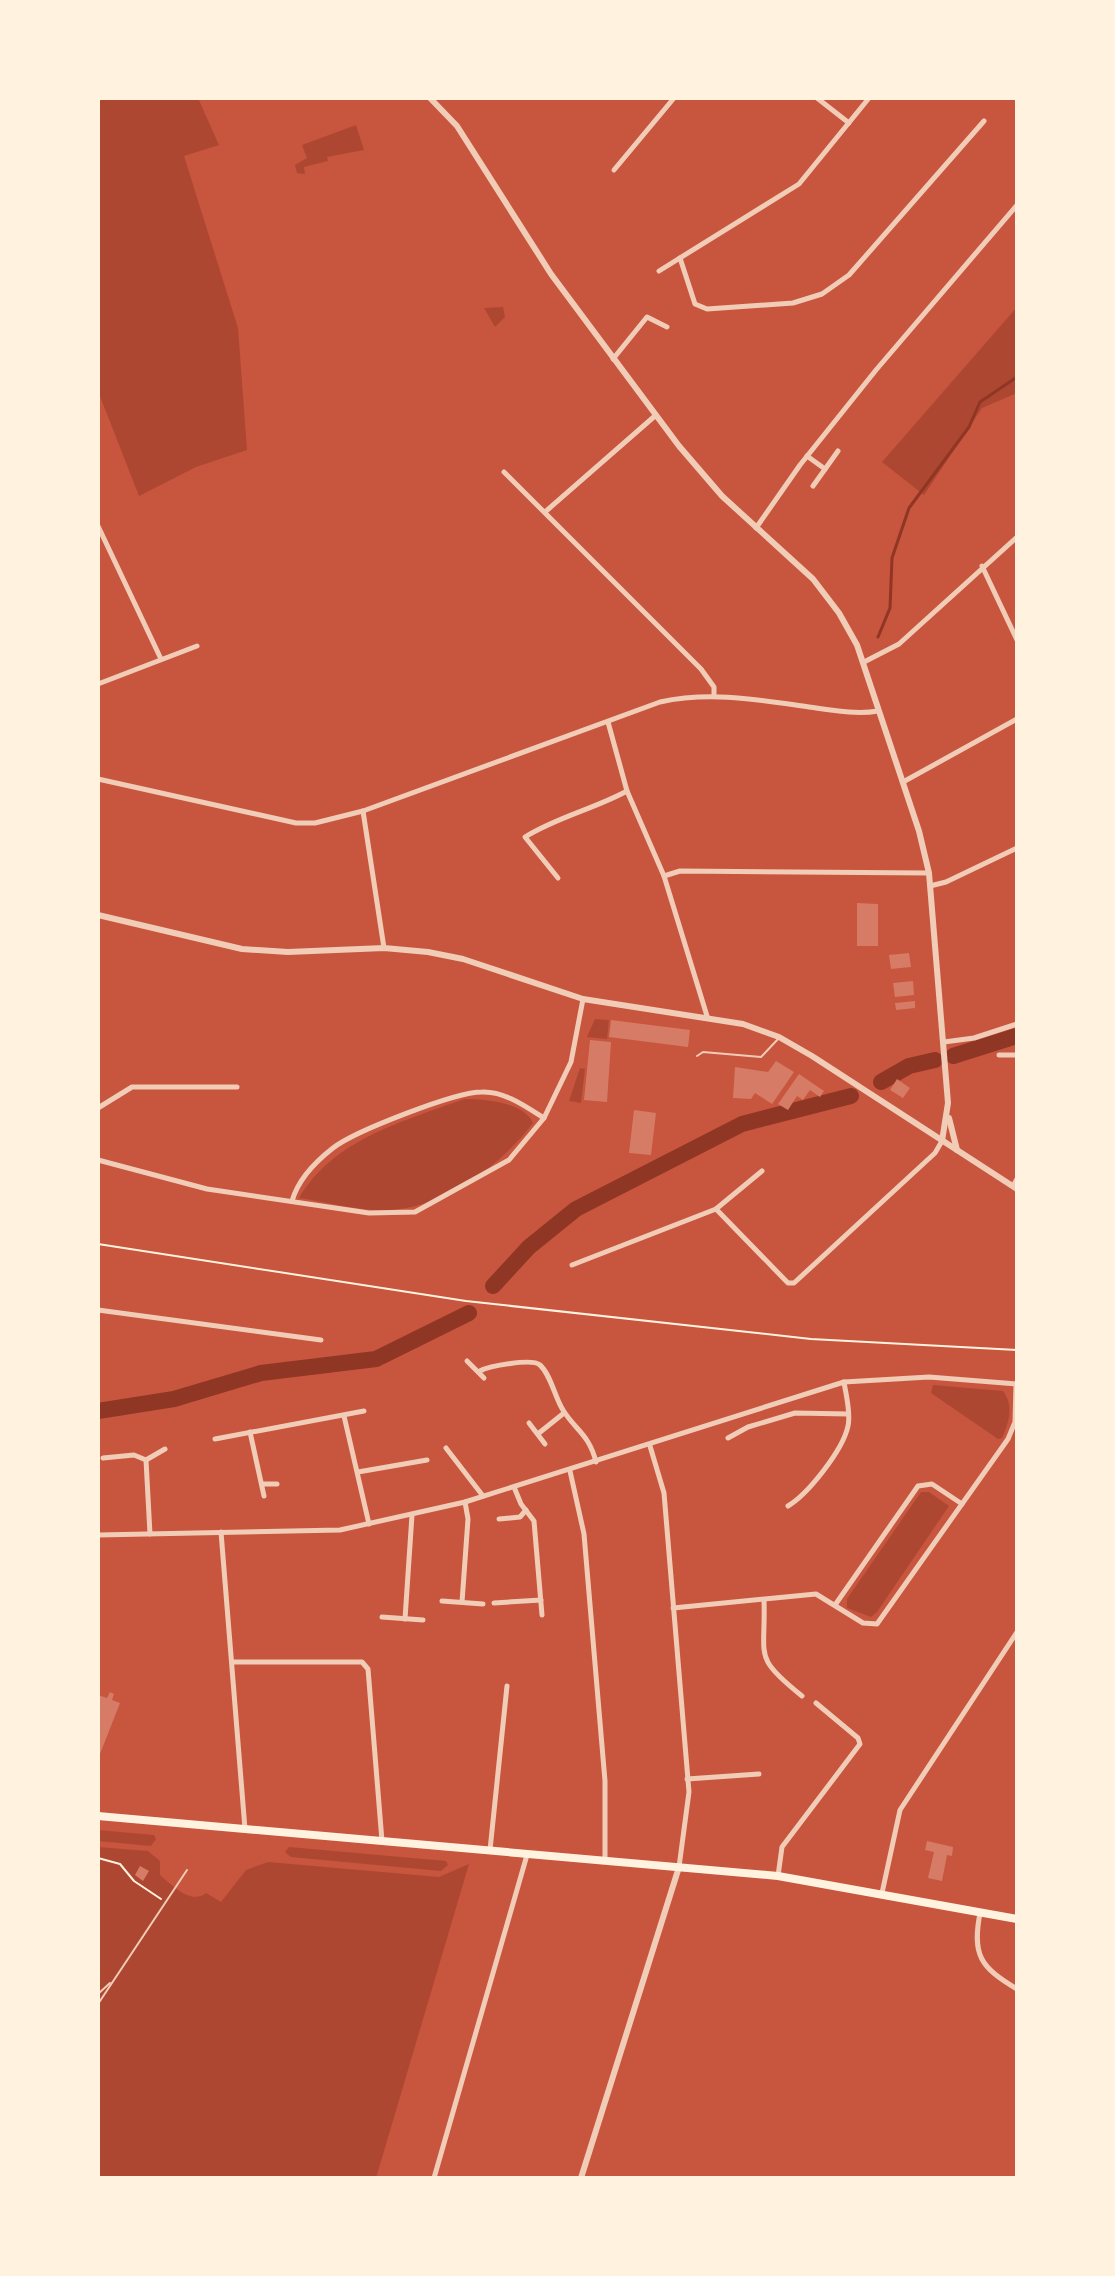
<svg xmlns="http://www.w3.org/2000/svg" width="1115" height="2276" font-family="'IBM Plex Sans',sans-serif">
  <rect width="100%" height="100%" fill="#c8553d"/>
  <g fill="#ae4732">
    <polygon points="98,98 198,98 219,145 184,156 238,328 247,450 196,467 139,496 98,391"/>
    <polygon points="356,125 364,150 327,157 328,161 304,167 305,174 297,173 295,165 307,158 302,145"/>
    <polygon points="503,307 505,317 495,327 484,308"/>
    <polygon points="1017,307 1017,393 982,408 924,495 882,462"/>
    <polygon points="595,1019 609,1020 607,1039 587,1037"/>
    <polygon points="580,1068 585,1069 581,1103 569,1101"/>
    <path d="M464 1099C484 1099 524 1102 533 1123 501 1165 445 1207 390 1210 361 1212 328 1202 299 1198 334 1139 402 1122 464 1099Z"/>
    <path d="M933 1385 1003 1391C1014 1406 1009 1422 1002 1438L998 1439 931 1393Z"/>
    <polygon points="921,1492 929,1492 949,1506 877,1612 871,1617 847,1608 847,1599"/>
    <polygon points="98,1830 154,1835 156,1839 151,1846 98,1841"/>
    <path d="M98 1847 148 1851 160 1861V1875C173 1886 191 1905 206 1893L221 1902 246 1870 268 1862 439 1877 469 1864 376 2178H98Z"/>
    <polygon points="289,1847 446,1861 448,1865 441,1871 291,1857 285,1852"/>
  </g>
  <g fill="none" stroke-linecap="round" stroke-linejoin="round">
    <polyline stroke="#8f3625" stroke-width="3" points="878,637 890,608 892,558 909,508 969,427 980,402 1017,377"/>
    <g stroke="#8f3625" stroke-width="16">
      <polyline points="953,1056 1017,1036"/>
      <polyline points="881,1082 909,1066 935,1060"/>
      <polyline points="493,1286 529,1247 576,1209 742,1124 851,1096"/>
      <polyline points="98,1411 174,1399 261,1373 376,1359 469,1313"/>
    </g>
  </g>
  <g fill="#d67c66">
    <polygon points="857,903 878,904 878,946 857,946"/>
    <polygon points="909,953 911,967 891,969 889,955"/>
    <polygon points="913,981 914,995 895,997 893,983"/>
    <polygon points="915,1001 915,1008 896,1010 895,1003"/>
    <polygon points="611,1020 690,1030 688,1047 609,1037"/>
    <polygon points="590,1040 611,1042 607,1102 584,1100"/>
    <polygon points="776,1061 794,1072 772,1104 755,1093 751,1099 733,1098 735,1067 768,1072"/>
    <polygon points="799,1074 824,1091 820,1097 810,1090 803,1100 797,1096 788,1110 778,1104"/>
    <polygon points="897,1079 910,1088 903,1098 890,1090"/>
    <polygon points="634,1110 656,1113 651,1155 629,1153"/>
    <polygon points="110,1692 114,1694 112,1700 120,1703 98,1759 98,1695 107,1698"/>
    <polygon points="927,1841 953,1847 952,1856 947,1855 942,1881 928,1878 934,1852 925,1850"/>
    <polygon points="140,1866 149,1871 143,1881 135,1875"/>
  </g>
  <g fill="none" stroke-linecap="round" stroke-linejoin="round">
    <g stroke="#fff3e0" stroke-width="2">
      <polyline points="98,1244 466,1301 811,1339 1017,1350"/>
      <polyline points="98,1858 120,1864 134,1881 161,1899"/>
    </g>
    <g stroke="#f1ccb7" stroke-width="2">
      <polyline points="697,1056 703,1052 761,1057 779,1038"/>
      <polyline points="98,1994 110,1983"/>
      <polyline points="98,2004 187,1870"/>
    </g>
    <g stroke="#f1ccb7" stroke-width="5">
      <polyline points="817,98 849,123"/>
      <polyline points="98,99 98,98"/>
      <polyline points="614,170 674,98"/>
      <polyline points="680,258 695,304 707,309 793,303 822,294 849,275 984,121"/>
      <polyline points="659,271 799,184 869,98"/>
      <polyline points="613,359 647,317 667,327"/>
      <polyline points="807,456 825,469"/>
      <polyline points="504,472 701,669 714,687 714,695"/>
      <polyline points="813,486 838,451"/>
      <polyline points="545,512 656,415"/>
      <polyline points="98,526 161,659"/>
      <polyline points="756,528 800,465 876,370 1017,205"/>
      <polyline points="982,566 1017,640"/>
      <polyline points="864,662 899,644 1017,537"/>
      <polyline points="98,684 197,646"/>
      <polyline points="608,722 627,791 664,876 707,1016"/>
      <path d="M98 779 296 823H315L363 811 660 702C711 691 759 700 809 707 831 710 856 715 878 711"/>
      <polyline points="903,782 1017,719"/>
      <polyline points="363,811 384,948"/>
      <polyline points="664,876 680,871 929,873"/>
      <path d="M558 878 525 837C557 817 594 809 627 791"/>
      <polyline points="930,886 946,882 1017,848"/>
      <polyline points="944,1042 974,1038 1017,1024"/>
      <polyline points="999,1055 1017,1055"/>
      <polyline points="98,1108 132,1087 237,1087"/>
      <polyline points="98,1160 207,1189 369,1213 415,1212 509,1160 544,1118 571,1062 583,999"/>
      <polyline points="1013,1186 1017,1179"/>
      <path d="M292 1201C298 1180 315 1162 333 1148 355 1131 455 1092 482 1092 504 1091 525 1106 544 1118"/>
      <polyline points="716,1209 788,1283 794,1283 935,1153 942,1141"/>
      <polyline points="572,1265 716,1209 762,1171"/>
      <polyline points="98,1310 321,1340"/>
      <polyline points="467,1361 484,1378"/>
      <path d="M480 1371C489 1366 532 1358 540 1365 551 1375 555 1398 563 1410 576 1431 589 1434 596 1462"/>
      <polyline points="344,1416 369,1524"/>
      <polyline points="529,1423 545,1444"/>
      <polyline points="250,1432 264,1496"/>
      <polyline points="539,1433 564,1413"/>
      <polyline points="728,1438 748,1427 795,1413 848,1414"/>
      <polyline points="215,1439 364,1411"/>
      <polyline points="650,1446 664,1493 689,1792 679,1867"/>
      <polyline points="446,1448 483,1496"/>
      <polyline points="103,1458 134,1455 146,1460 150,1534"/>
      <polyline points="146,1460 165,1449"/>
      <polyline points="570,1471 584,1534 605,1781 605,1860"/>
      <polyline points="358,1472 427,1460"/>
      <polyline points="263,1484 277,1484"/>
      <polyline points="514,1487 521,1504 534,1521 542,1615"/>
      <path d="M788 1506C808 1494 843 1450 848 1426 851 1413 846 1395 844 1382"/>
      <polyline points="499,1519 520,1517 526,1510"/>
      <polyline points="221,1532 245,1829"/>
      <polyline points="98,1535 340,1530 465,1502 844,1382 929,1377 1017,1384"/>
      <path d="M764 1600C766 1658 752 1656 802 1696"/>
      <polyline points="442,1601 483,1604"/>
      <polyline points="462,1602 468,1519 465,1502"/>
      <polyline points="494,1603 541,1600"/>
      <polyline points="835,1605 918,1486 932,1484 962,1504"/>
      <polyline points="673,1608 816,1594 863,1623 877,1624 1008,1439 1015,1422 1016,1384"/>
      <polyline points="382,1617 423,1620"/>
      <polyline points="405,1619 412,1515"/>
      <polyline points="232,1662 362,1662 368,1669 382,1841"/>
      <polyline points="687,1779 759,1774"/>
      <polyline points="490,1850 507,1686"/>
      <polyline points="778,1876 782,1847 860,1744 858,1738 816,1703"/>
      <polyline points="882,1893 900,1810 1017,1632"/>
      <path d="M980 1913C972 1955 980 1967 1017 1989"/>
      <polyline points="434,2178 527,1855"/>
    </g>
    <g stroke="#f1ccb7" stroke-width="6">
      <polyline points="430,98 457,126 551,274 679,446 722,496 813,579 839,613 857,645 919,831 929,873 948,1103 942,1141"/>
      <polyline points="98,915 242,949 288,952 384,948 428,952 463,959 583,999 743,1024 779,1037 812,1056 1017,1189"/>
      <polyline points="949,1118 957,1150"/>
      <polyline points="581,2178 679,1867"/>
    </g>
    <polyline stroke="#fff3e0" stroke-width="8" points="98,1816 778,1876 1017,1919"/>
  </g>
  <rect width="1115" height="2276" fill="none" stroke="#fff3e0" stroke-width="200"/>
</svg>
